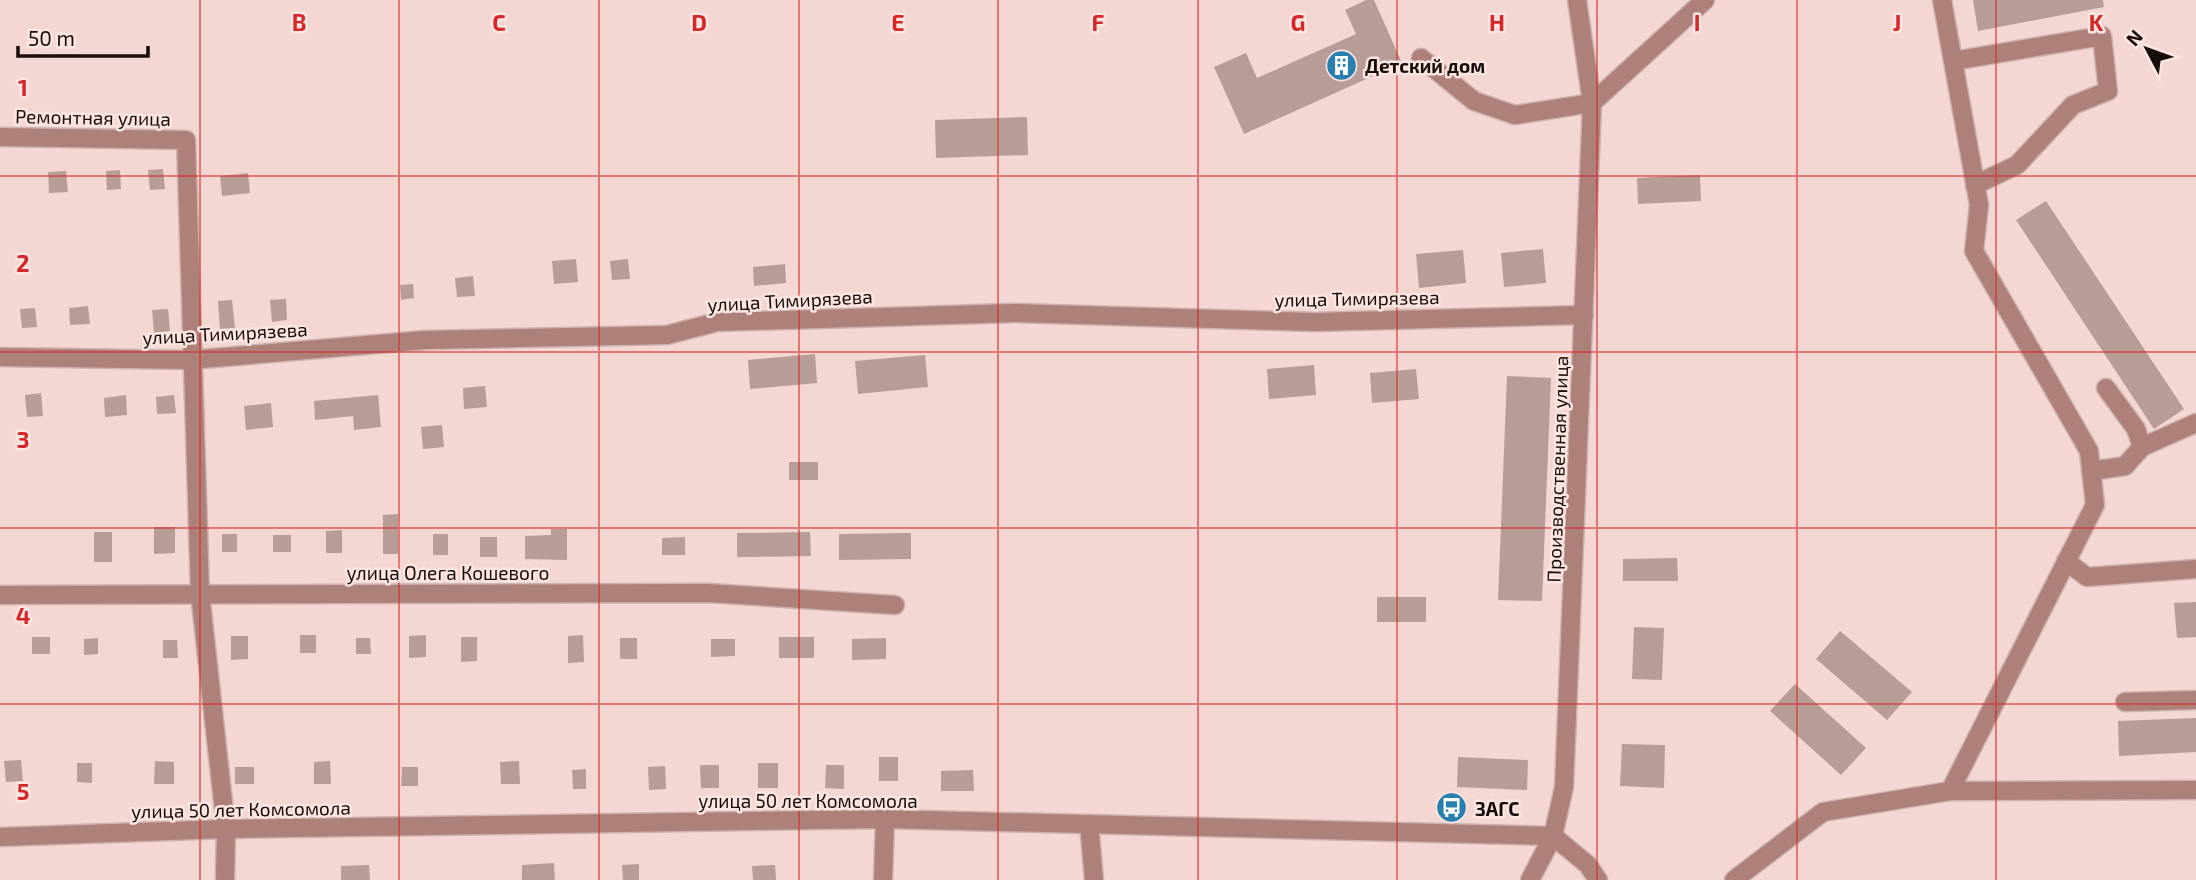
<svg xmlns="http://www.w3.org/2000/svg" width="2196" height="880" font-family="'Exo 2',sans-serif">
  <rect width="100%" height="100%" fill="#f4d7d3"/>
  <g fill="#b79c98">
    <polygon points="1366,0 1374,0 1402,63 1244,134 1214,67 1246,53 1257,78 1356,34 1345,10"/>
    <polygon points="1973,0 2103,0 2104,7 1978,31"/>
    <polygon points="1027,117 1028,155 936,158 935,120"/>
    <polygon points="163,169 165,189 150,190 148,170"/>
    <polygon points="120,170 121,189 107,190 106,171"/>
    <polygon points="66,171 68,192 49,193 48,172"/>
    <polygon points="248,173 250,193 222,196 220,176"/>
    <polygon points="1700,175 1701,201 1638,204 1637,178"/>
    <polygon points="2046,201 2184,409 2154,429 2016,220"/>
    <polygon points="1543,249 1546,283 1504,287 1501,253"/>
    <polygon points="1463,250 1466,283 1419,288 1416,254"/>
    <polygon points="576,259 578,282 554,284 552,261"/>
    <polygon points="628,259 630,279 612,280 610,261"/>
    <polygon points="785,264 786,283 754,286 753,267"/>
    <polygon points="473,276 475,296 457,297 455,278"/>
    <polygon points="413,284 414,298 401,300 400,285"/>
    <polygon points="286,299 287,320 272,322 270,300"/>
    <polygon points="232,300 235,328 220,329 218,301"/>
    <polygon points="88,306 90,324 70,325 69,308"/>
    <polygon points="35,308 37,327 22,328 20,309"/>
    <polygon points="168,309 170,331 154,333 152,310"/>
    <polygon points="815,354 817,383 750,389 748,360"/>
    <polygon points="925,355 928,387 858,394 855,361"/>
    <polygon points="1314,365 1316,395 1269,399 1267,369"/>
    <polygon points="1416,369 1419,399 1372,403 1370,373"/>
    <polygon points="1507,376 1551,378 1542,601 1498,600"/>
    <polygon points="485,386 487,407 464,409 463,388"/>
    <polygon points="41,393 43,416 27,417 25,395"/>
    <polygon points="126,395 127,415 105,417 104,398"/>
    <polygon points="174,395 176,413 157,414 156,397"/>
    <polygon points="378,395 381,427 354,430 353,416 315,420 314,401"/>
    <polygon points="271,403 273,427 246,430 244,406"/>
    <polygon points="442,425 444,447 423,449 421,427"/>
    <rect x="789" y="462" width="29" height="18"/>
    <polygon points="398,514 398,554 383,554 383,515"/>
    <polygon points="154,527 175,527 175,553 154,554"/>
    <polygon points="551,529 567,529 567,560 525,559 525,536 551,535"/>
    <polygon points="342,530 342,553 326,553 326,531"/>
    <rect x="94" y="532" width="18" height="30"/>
    <polygon points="810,532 811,556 737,557 737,533"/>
    <polygon points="911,533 911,559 839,560 839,534"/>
    <rect x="222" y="534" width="15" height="18"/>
    <rect x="433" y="534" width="15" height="21"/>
    <rect x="273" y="535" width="18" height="17"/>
    <rect x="480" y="537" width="17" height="20"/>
    <polygon points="685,537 685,555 662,555 662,538"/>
    <polygon points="1677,558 1678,581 1623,581 1623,559"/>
    <rect x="1377" y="597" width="49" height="25"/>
    <polygon points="2196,602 2196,637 2177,638 2174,603"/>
    <polygon points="1634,627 1664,628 1662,680 1632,679"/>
    <polygon points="1840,631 1912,692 1887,720 1816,659"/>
    <rect x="300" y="635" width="16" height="18"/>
    <polygon points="426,635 426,657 409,658 409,636"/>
    <polygon points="583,635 584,662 568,663 568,636"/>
    <polygon points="231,636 248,636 248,659 231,660"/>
    <rect x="32" y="637" width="18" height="17"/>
    <polygon points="461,637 477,637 477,661 461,662"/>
    <rect x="779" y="637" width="35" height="21"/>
    <polygon points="98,638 98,654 84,655 84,639"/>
    <polygon points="356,638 370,638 371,654 356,654"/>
    <rect x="620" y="638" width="17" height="21"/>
    <polygon points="886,638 886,659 852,660 852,639"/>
    <polygon points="711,639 735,639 735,656 711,657"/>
    <polygon points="163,640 177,640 178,658 163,658"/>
    <polygon points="1795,684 1866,748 1841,775 1770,711"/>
    <polygon points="2196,718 2196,752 2119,756 2118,721"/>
    <polygon points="1622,744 1665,745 1664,788 1620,786"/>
    <rect x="879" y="757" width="19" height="24"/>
    <polygon points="1458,757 1528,760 1527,790 1457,787"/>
    <polygon points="21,760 23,781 6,782 4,761"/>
    <polygon points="155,761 174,762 174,784 154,784"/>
    <polygon points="330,761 331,784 314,784 314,762"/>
    <polygon points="519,761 520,784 501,784 500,762"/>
    <polygon points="77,763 92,763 92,783 77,782"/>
    <rect x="758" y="763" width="20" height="25"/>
    <polygon points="700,765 719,765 719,788 701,788"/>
    <polygon points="826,765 844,765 844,789 825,788"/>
    <polygon points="665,766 666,789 649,790 648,767"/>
    <rect x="235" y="767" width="19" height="17"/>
    <polygon points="402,767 418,767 418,786 401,786"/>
    <polygon points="586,769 586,789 573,789 572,770"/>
    <polygon points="973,770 974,791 941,791 941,771"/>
    <polygon points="554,863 555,880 522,880 522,865"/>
    <polygon points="639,864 639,880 623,880 622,865"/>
    <polygon points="369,865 370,880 341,880 341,866"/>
    <polygon points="775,865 776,880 753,880 752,866"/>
  </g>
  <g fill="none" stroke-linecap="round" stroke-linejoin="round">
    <defs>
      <g id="minor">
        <polyline points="1421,58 1474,101 1515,115 1592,103 1577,0"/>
        <polyline points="1953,61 2102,36 2108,91 2073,105 2017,165 1975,185"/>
        <polyline points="0,137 186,140 200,593 226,829 225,880"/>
        <polyline points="0,357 190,360 425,340 667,335 717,322 1014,313 1315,322 1584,315"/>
        <polyline points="2142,447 2196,423"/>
        <polyline points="2091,471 2125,466 2142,447 2136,429 2106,388"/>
        <polyline points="2066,561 2087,577 2196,569"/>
        <polyline points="0,595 708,593 895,605"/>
        <polyline points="2125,702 2196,700"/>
        <polyline points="1950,791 2196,790"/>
        <polyline points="1089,824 1094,880"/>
        <polyline points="0,837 226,829 885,819 1553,836 1588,865 1598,880"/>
        <polyline points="883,880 885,819"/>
        <polyline points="1530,880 1553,836 1564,787 1592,103 1705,0"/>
        <polyline points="1734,880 1823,812 1950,791 2095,505 2089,451 1974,251 1979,205 1942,0"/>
      </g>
    </defs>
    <use href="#minor" stroke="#ccb3af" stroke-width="21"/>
    <use href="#minor" stroke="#ae807a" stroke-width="18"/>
  </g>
  <path fill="none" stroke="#d62828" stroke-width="2" stroke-opacity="0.55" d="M200 0V880M399 0V880M599 0V880M799 0V880M998 0V880M1198 0V880M1397 0V880M1597 0V880M1797 0V880M1996 0V880M0 176H2196M0 352H2196M0 528H2196M0 704H2196"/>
  <defs>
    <symbol id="building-disc" viewBox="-11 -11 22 22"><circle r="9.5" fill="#2980af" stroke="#fde6e2"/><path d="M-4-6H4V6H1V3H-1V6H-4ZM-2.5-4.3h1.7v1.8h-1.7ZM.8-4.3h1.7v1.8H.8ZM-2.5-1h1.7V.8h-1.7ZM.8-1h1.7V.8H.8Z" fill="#fff"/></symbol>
    <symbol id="bus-disc" viewBox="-11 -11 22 22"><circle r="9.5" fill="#2980af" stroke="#fde6e2"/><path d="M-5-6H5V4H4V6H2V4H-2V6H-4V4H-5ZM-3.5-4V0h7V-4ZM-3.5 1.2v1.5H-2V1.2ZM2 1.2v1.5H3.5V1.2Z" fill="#fff"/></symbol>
  </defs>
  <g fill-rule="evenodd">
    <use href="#building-disc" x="1324" y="48" width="35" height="35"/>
    <use href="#bus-disc" x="1434" y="790" width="35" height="35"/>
  </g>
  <g text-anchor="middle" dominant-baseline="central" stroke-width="5" stroke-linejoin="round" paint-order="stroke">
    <g font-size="19" font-weight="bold" fill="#160d0b" stroke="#fde6e2" text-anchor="start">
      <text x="1365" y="65">Детский дом</text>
      <text x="1475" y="808">ЗАГС</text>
    </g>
    <g font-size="19" fill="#160d0b" stroke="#fde6e2">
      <text transform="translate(93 117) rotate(1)">Ремонтная улица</text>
      <text transform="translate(1357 298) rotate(-1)">улица Тимирязева</text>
      <text transform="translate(790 300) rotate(-3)">улица Тимирязева</text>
      <text transform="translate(225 333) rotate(-3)">улица Тимирязева</text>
      <text transform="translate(1557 469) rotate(-88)">Производственная улица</text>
      <text x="448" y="572">улица Олега Кошевого</text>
      <text x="808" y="800">улица 50 лет Комсомола</text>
      <text transform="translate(241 809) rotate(-1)">улица 50 лет Комсомола</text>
    </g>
  </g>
  <g font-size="23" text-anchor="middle" font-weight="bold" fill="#d62828" stroke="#fde6e2" stroke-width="5" stroke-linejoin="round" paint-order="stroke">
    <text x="299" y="31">B</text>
    <text x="499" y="31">C</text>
    <text x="699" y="31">D</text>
    <text x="898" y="31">E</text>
    <text x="1098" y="31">F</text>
    <text x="1298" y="31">G</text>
    <text x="1497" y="31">H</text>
    <text x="1697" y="31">I</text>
    <text x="1897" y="31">J</text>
    <text x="2096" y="31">K</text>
    <text x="23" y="96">1</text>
    <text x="23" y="272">2</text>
    <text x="23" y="448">3</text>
    <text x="23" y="624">4</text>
    <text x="23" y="800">5</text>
  </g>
  <g transform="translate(2147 49) rotate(311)" stroke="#fde6e2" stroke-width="5" paint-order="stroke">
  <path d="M0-5L12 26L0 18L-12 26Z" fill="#160d0b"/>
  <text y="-10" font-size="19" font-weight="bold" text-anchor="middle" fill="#160d0b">N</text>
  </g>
  <path d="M18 46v10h130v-10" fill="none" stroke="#160d0b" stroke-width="3.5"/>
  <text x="28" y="46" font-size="21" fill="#160d0b" stroke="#fde6e2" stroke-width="5" paint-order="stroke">50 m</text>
</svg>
